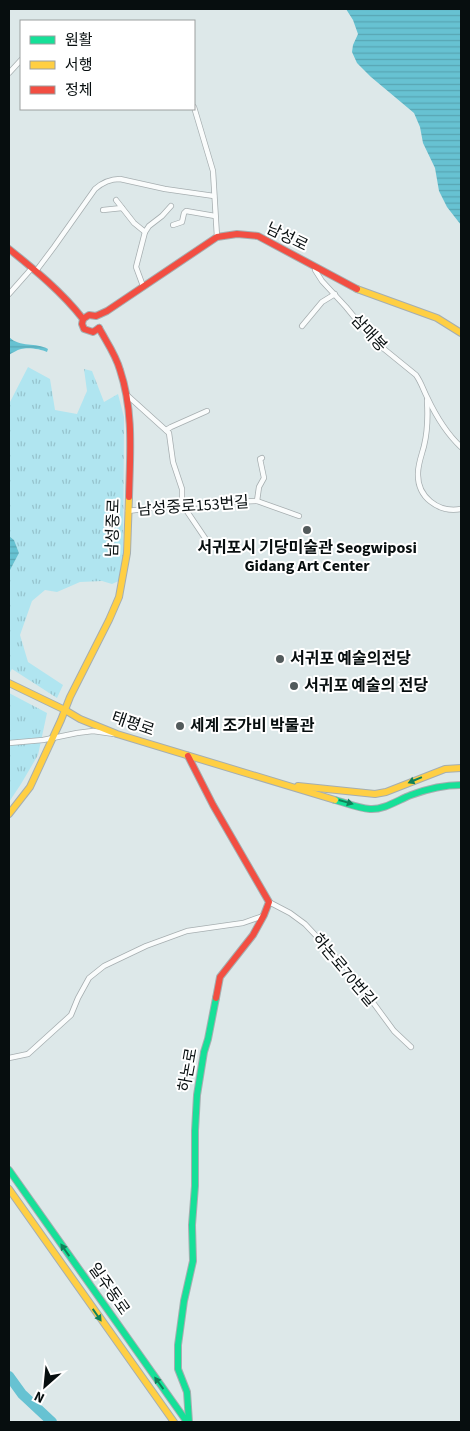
<svg xmlns="http://www.w3.org/2000/svg" width="470" height="1431" font-family="'Source Sans 3','Noto Sans KR',sans-serif">
  <defs>
    <pattern id="park-tufts" width="24" height="20" patternUnits="userSpaceOnUse" patternTransform="scale(1.25)"><rect width="24" height="20" fill="#b0e5f0"/><path d="M3 7l-1-3M5 7V3M7 7l1-3M15 17l-1-3M17 17v-4M19 17l1-3" fill="none" stroke="#96c3cd"/></pattern>
    <pattern id="water-rules" width="6" height="5" patternUnits="userSpaceOnUse" patternTransform="scale(1.25)"><rect width="6" height="5" fill="#67c2d2"/><path d="M0 2.5h6" fill="none" stroke="#58a6b3"/></pattern>
  </defs>
  <rect width="100%" height="100%" fill="#dde8e9"/>
  <g fill="url(#park-tufts)">
    <polygon points="28,367 50,379 55,410 77,414 87,391 84,369 92,371 104,402 118,394 124,417 123,579 112,584 102,581 80,582 57,592 45,590 32,601 20,635 28,662 63,685 57,698 12,669 9,674 9,572 19,553 14,540 9,536 9,402 10,402"/>
    <polygon points="9,693 47,713 38,755 21,784 9,802"/>
  </g>
  <g fill="url(#water-rules)">
    <polygon points="346,9 461,9 461,225 447,207 439,191 435,168 423,143 420,127 414,113 371,77 357,63 352,52 353,45 358,34 353,20"/>
    <path d="M9 337C20 348 36 342 48 349L47 352C41 349 28 347 21 349 17 350 12 353 9 355Z"/>
    <polygon points="9,536 14,540 19,553 9,572"/>
  </g>
  <g fill="none" stroke-linecap="round" stroke-linejoin="round">
    <polyline stroke="#67c2d2" stroke-width="10" points="9,1376 22,1394 52,1422"/>
    <defs>
      <g id="street">
        <polyline points="9,73 21,60"/>
        <polyline points="194,107 213,171 217,237"/>
        <polyline points="116,200 134,223 145,232"/>
        <polyline points="103,210 122,208"/>
        <polyline points="173,225 182,222 184,213 186,211 215,216"/>
        <path d="M316 267 315 270 322 281 346 307 373 340 416 375C421 382 423 389 427 397 435 414 447 434 461 447"/>
        <path d="M36 271 54 247 95 189C103 182 110 179 120 179L165 189 214 196"/>
        <polyline points="143,286 136,267 145,232 149,226 162,216 171,206"/>
        <polyline points="9,294 32,268"/>
        <polyline points="302,326 322,302 335,294"/>
        <polyline points="128,396 169,433 173,462 182,489 182,504 205,538"/>
        <path d="M427 400C428 416 428 430 424 446 422 454 418 464 418 473 417 497 438 513 461 509"/>
        <polyline points="166,430 171,427 207,411"/>
        <polyline points="257,501 259,487 264,478 260,459 262,458"/>
        <polyline points="128,511 182,504 257,501 299,516"/>
        <polyline points="9,743 43,740 77,733 93,731 114,734"/>
        <polyline points="269,902 290,913 305,924 352,974 394,1031 411,1047"/>
        <polyline points="9,1058 28,1054 71,1015 78,998 89,978 104,966 146,946 187,931 243,923 263,916"/>
      </g>
      <g id="fast">
        <path d="M335 800C346 803 358 808 370 809 384 810 398 800 411 795 427 789 443 785 461 785"/>
        <polyline points="9,1170 187,1422"/>
        <polyline points="189,1422 187,1392 178,1369 178,1345 184,1301 193,1261 192,1225 195,1186 195,1131 197,1095 204,1052 208,1039 216,998"/>
      </g>
      <g id="slow">
        <polyline points="357,289 437,318 461,333"/>
        <polyline points="9,683 65,710 80,719 117,734 335,800"/>
        <polyline points="298,786 375,794 386,792 445,769 461,768"/>
        <polyline points="9,814 30,787 61,720 70,697 109,620 119,597 127,553 129,497"/>
        <polyline points="9,1189 174,1422"/>
      </g>
      <g id="jam">
        <path d="M9 249C35 270 62 292 83 319L82 324 84 329 93 332 99 328"/>
        <polyline points="83,319 89,315 96,316 107,311 217,237 237,234 258,236 357,289"/>
        <path d="M99 328C106 341 116 355 120 370 134 412 130 454 129 497"/>
        <polyline points="188,756 213,805 269,902 264,915 253,935 220,977 216,998"/>
      </g>
    </defs>
    <use href="#street" stroke="#a6aeb0" stroke-width="6"/>
    <use href="#fast" stroke="#a6aeb0" stroke-width="8"/>
    <use href="#slow" stroke="#a6aeb0" stroke-width="8"/>
    <use href="#jam" stroke="#a6aeb0" stroke-width="8"/>
    <use href="#street" stroke="#fafcfc" stroke-width="4.5"/>
    <use href="#fast" stroke="#16e098" stroke-width="6"/>
    <use href="#slow" stroke="#ffcf43" stroke-width="6"/>
    <use href="#jam" stroke="#f24e42" stroke-width="6"/>
  </g>
  <defs><path id="oneway-solid" d="M-6-.8H1V-3.2L6.5 0L1 3.2V.8H-6Z" transform="scale(1.25)"/></defs>
  <g fill="#0f825a">
    <use href="#oneway-solid" transform="translate(415 780) rotate(157)"/>
    <use href="#oneway-solid" transform="translate(346 802) rotate(16)"/>
    <use href="#oneway-solid" transform="translate(65 1250) rotate(-125)"/>
    <use href="#oneway-solid" transform="translate(97 1315) rotate(55)"/>
    <use href="#oneway-solid" transform="translate(159 1383) rotate(-126)"/>
  </g>
  <g fill="#525a5b" stroke="#fff" stroke-width="2">
    <circle cx="307" cy="530" r="5"/>
    <circle cx="280" cy="659" r="5"/>
    <circle cx="294" cy="686" r="5"/>
    <circle cx="180" cy="726" r="5"/>
  </g>
  <g text-anchor="middle" dominant-baseline="central" stroke-width="4" stroke-linejoin="round" paint-order="stroke">
    <g font-size="16" fill="#070e0f" stroke="#fff">
      <text transform="translate(287 237) rotate(26)">남성로</text>
      <text transform="translate(369 333) rotate(47)">삼매봉</text>
      <text transform="translate(193 506) rotate(-4)">남성중로153번길</text>
      <text transform="translate(113 528) rotate(-88)">남성중로</text>
      <text transform="translate(133 724) rotate(19)">태평로</text>
      <text transform="translate(344 970) rotate(50)">하논로70번길</text>
      <text transform="translate(188 1070) rotate(-80)">하논로</text>
      <text transform="translate(109 1289) rotate(55)">일주동로</text>
    </g>
    <g font-size="16" font-weight="bold" fill="#070e0f" stroke="#fff" text-anchor="start">
      <text x="307" y="548" text-anchor="middle">서귀포시 기당미술관 Seogwiposi<tspan x="307" dy="18">Gidang Art Center</tspan></text>
      <text x="290" y="659">서귀포 예술의전당</text>
      <text x="304" y="686">서귀포 예술의 전당</text>
      <text x="190" y="726">세계 조가비 박물관</text>
    </g>
  </g>
  <rect width="470" height="1431" fill="none" stroke="#070e0f" stroke-width="20"/>
  <rect x="20" y="20" width="175" height="90" fill="#ffffff" stroke="#9c9f9f"/>
  <rect x="30" y="36" width="25" height="8" fill="#16e098" stroke="#9c9f9f"/>
  <text x="65" y="45" font-size="15" fill="#070e0f">원활</text>
  <rect x="30" y="61" width="25" height="8" fill="#ffcf43" stroke="#9c9f9f"/>
  <text x="65" y="70" font-size="15" fill="#070e0f">서행</text>
  <rect x="30" y="86" width="25" height="8" fill="#f24e42" stroke="#9c9f9f"/>
  <text x="65" y="95" font-size="15" fill="#070e0f">정체</text>
  <g transform="translate(45 1386) rotate(207)" stroke="#ffffff" stroke-width="4" paint-order="stroke">
  <path d="M0-4L9 19L0 12L-9 19Z" fill="#070e0f"/>
  <text y="-8" font-size="14" font-weight="bold" text-anchor="middle" fill="#070e0f">N</text>
  </g>
</svg>
